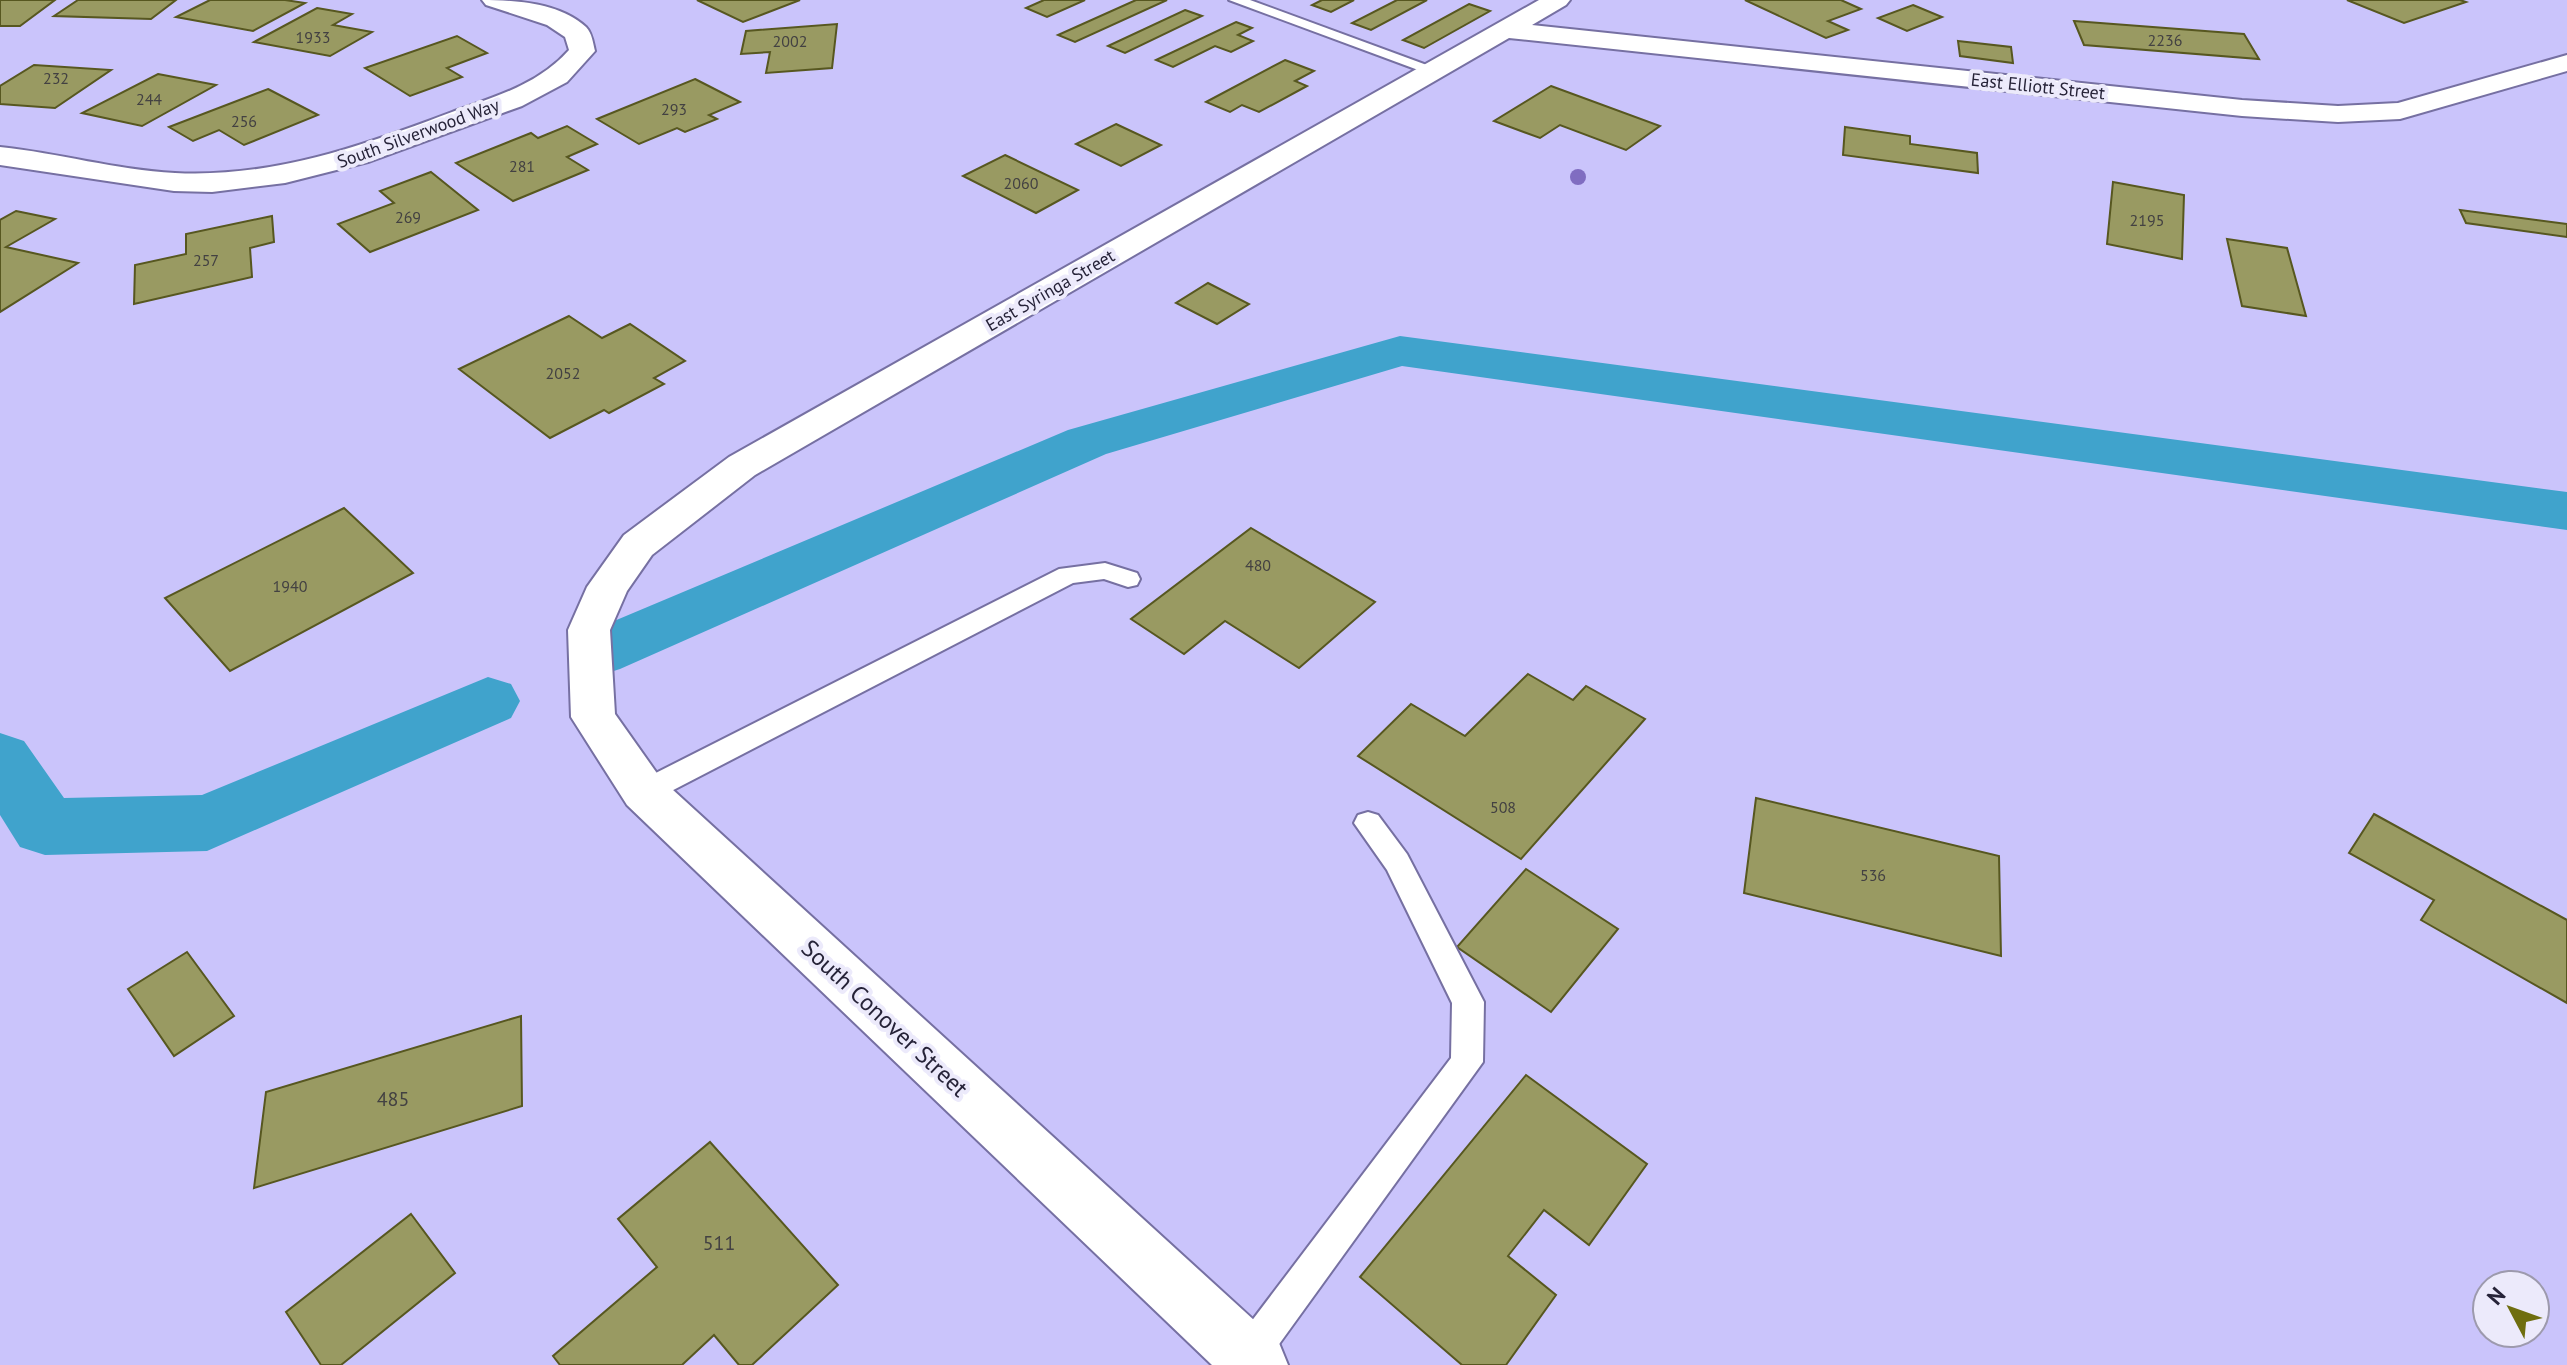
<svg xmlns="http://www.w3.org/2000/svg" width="2567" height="1365" font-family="'PT Sans',sans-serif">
  <rect width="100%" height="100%" fill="#cac4fb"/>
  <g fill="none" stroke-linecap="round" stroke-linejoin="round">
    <g fill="#40a3cc" fill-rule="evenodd">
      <polygon points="1400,336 2567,492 2567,530 1402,366 1106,454 620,669 598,676 576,669 567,653 576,637 1068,430"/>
      <polygon points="488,677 511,684 520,701 511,718 207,851 45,855 20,847 0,815 0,733 24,741 64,798 202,795"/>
    </g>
  </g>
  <g fill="#999a62" stroke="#575720" stroke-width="2">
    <polygon points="0,0 55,0 20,26 0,26"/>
    <polygon points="78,0 176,0 151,19 54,16"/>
    <polygon points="210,0 285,0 305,3 253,31 176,17"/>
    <polygon points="697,0 800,0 743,22"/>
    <polygon points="1044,0 1085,0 1047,17 1026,8"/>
    <polygon points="1136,0 1167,0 1075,42 1058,35"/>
    <polygon points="1322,0 1354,0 1331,12 1312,5"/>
    <polygon points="1397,0 1427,0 1371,30 1352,23"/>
    <polygon points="1745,0 1841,0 1861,9 1828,21 1848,30 1826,38"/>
    <polygon points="2347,0 2460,0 2466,2 2404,23"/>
    <polygon points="1469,4 1490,11 1424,48 1403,40"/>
    <polygon points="1913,5 1942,17 1907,31 1878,18"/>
    <polygon points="317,8 352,14 333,25 372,32 330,56 254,42"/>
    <polygon points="1185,10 1202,16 1125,53 1108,46"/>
    <polygon points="2074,21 2244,34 2259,59 2084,45"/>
    <polygon points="1236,22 1252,28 1238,35 1253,41 1231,52 1215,46 1173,67 1156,60"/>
    <polygon points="837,24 832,68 766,73 770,52 741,54 746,31"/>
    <polygon points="457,36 487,53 447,68 462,77 410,96 365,68"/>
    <polygon points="1958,41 2011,47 2013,63 1960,56"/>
    <polygon points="1285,60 1314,71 1295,81 1307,86 1259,112 1242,105 1230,112 1206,102"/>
    <polygon points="34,65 111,70 55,108 0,104 0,86"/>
    <polygon points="158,74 216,85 142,126 82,113"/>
    <polygon points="695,79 740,102 709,115 717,119 685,132 677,128 639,144 597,119"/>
    <polygon points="1551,86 1660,126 1626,150 1560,125 1540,138 1494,121"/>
    <polygon points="268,89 318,115 244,145 219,130 193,141 169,127"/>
    <polygon points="1116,124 1161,145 1121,166 1076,144"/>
    <polygon points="567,126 597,144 567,157 588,170 513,201 456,163 531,133 538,138"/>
    <polygon points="1845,127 1910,136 1910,144 1977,153 1978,173 1843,155"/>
    <polygon points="1005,155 1078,190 1036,213 963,176"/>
    <polygon points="431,172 478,210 370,252 338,224 394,203 380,191"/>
    <polygon points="2113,182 2184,195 2182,259 2107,244"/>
    <polygon points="2460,210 2567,224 2567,237 2466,223"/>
    <polygon points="16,211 55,219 6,247 78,263 0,312 0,220"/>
    <polygon points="272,216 274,242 250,248 252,277 134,304 135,265 186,254 186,234"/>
    <polygon points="2227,239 2287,248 2306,316 2242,306"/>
    <polygon points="1208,283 1249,304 1217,324 1176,303"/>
    <polygon points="569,316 602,338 630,324 685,361 654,378 664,384 609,413 604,410 550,438 459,369"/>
    <polygon points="344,508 413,573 230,671 165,598"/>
    <polygon points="1251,528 1375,602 1299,668 1225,621 1184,654 1131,619"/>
    <polygon points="1528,674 1573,700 1586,686 1645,719 1521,859 1358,756 1411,704 1465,736"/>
    <polygon points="1756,798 1999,856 2001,956 1744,893"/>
    <polygon points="2374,814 2567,920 2567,1003 2421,920 2434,900 2349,853"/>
    <polygon points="1526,869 1618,929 1551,1012 1457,947"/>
    <polygon points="187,952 234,1016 174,1056 128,989"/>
    <polygon points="521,1016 522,1106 254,1188 266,1092"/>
    <polygon points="1526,1075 1647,1164 1589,1245 1544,1210 1508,1256 1556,1295 1506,1365 1462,1365 1360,1277"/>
    <polygon points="710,1142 838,1285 752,1365 739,1365 714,1335 682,1365 560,1365 553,1356 657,1267 618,1219"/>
    <polygon points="411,1214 455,1273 341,1365 321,1365 286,1312"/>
  </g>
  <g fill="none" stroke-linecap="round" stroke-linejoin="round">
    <defs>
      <g id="lane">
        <polygon points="1229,0 1250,0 1443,71 1441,74 1429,74"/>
        <polygon points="1105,563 1137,573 1140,579 1137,585 1128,587 1104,579 1073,583 654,800 644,803 634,800 630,792 634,784 1059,569"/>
        <polygon points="1368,812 1378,815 1407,854 1484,1002 1483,1062 1264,1365 1233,1365 1229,1356 1235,1343 1451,1058 1452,1003 1387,870 1354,823 1358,815"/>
      </g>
      <g id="street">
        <path d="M482 0C516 0 560 3 586 27 592 33 593 43 595 51L567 82 522 106 368 162 285 183 212 192 174 191 0 165V147C59 153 116 170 175 173 272 178 362 146 452 112 494 97 538 85 569 50L565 37 547 25 486 5Z"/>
        <polygon points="1539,0 1570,0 1566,5 1532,25 2242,100 2338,106 2398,103 2567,55 2567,71 2400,119 2338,122 2242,116 1509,38 755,475 652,555 627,591 610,630 615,714 661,779 1279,1343 1288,1365 1212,1365 627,805 571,717 568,630 587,587 624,535 729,457"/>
      </g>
    </defs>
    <use href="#lane" stroke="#7670a2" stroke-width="4"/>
    <use href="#street" stroke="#7670a2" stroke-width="4"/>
    <use href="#lane" fill="#fff" fill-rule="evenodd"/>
    <use href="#street" fill="#fff" fill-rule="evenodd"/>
  </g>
  <circle fill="#806dc1" cx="1578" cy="177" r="8"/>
  <g text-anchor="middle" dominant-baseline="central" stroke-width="8" stroke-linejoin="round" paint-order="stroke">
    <g font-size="16" fill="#434142">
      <text x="313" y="37">1933</text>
      <text x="2165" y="40">2236</text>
      <text x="790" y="41">2002</text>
      <text x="56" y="78">232</text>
      <text x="149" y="99">244</text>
      <text x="674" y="109">293</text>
      <text x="244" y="121">256</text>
      <text x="522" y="166">281</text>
      <text x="1021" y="183">2060</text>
      <text x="408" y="217">269</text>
      <text x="2147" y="220">2195</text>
      <text x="206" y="260">257</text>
      <text x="563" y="373">2052</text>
      <text x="1258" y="565">480</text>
      <text x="290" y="586">1940</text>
      <text x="1503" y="807">508</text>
      <text x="1873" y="875">536</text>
    </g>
    <g font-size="18" fill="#262338" stroke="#eceafb">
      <text transform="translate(2038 86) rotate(6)">East Elliott Street</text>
      <text transform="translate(418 133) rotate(-20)">South Silverwood Way</text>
      <text transform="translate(1050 290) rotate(-30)">East Syringa Street</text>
    </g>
    <g font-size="20" fill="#434142">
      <text x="393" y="1099">485</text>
      <text x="719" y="1243">511</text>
    </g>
    <g font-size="24" fill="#262338" stroke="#eceafb">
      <text transform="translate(885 1018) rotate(43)">South Conover Street</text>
    </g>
  </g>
  <g transform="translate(2511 1309) rotate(311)"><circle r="38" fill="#eceafb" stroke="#9d9aad" stroke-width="2"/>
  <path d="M0-6L14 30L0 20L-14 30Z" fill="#6f6e0f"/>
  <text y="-12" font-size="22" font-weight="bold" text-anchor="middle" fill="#262338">N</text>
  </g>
</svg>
